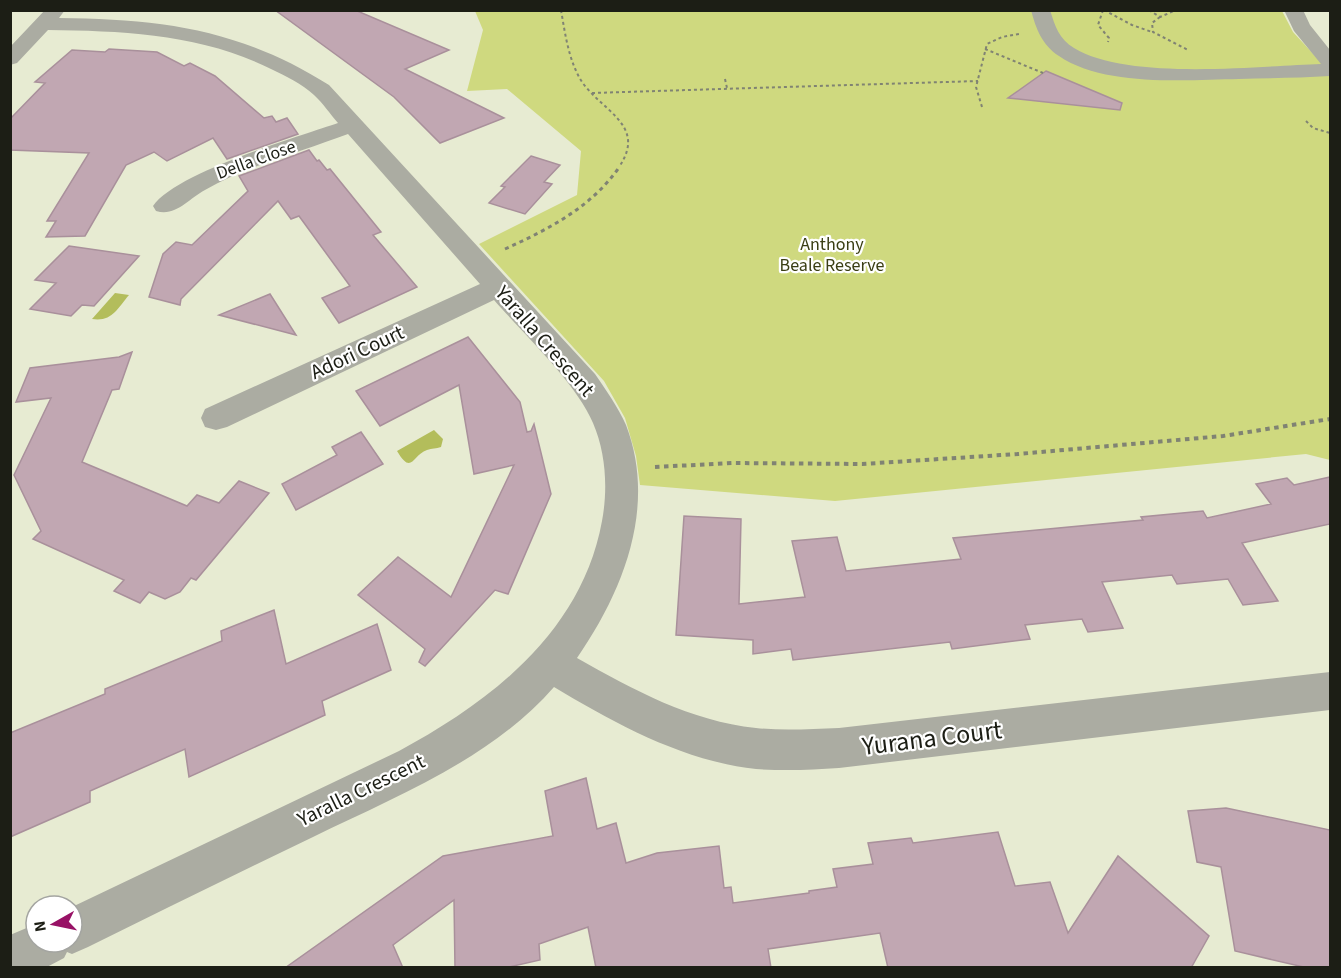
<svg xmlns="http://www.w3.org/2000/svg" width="1341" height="978" font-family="'Source Sans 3',sans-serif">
  <rect width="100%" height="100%" fill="#e7ebd2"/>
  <polygon fill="#cfd97f" points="475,11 1282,11 1293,32 1330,72 1330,460 1306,454 835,501 640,485 636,456 625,418 604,381 479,244 577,195 581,151 507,89 467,91 483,30"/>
  <g fill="#b3bd5b">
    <path d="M115 293 129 295C117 309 112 322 92 319Z"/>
    <path d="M434 430 443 439 441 447C436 449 432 448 427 450 412 455 412 476 397 451Z"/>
  </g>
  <g fill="#c1a7b2" stroke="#a9909b" stroke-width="1.5">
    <polygon points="275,10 355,10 449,50 405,69 504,118 440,143 394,97"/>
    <polygon points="109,49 157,52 184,66 190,63 215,76 264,118 272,116 276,122 287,118 298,134 227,159 213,138 167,161 154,152 126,165 85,236 46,237 56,221 47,221 89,153 10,150 10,119 45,83 35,82 72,50 105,52"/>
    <polygon points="1046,71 1122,103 1120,110 1008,98"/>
    <polygon points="309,150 317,161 319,160 327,170 330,169 381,232 373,235 417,287 339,323 322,298 350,286 299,216 291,219 278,201 181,299 180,305 149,297 163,254 176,242 192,245 248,191 239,176"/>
    <polygon points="531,156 560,165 544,182 552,184 525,214 489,203 505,187 501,186"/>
    <polygon points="69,246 139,256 94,306 82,305 71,316 30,309 56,283 35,280"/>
    <polygon points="270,294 296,335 219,315"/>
    <polygon points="468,337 520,402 527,432 531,431 534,424 551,494 508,594 495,590 425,666 419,662 425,649 358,595 398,557 451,597 514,465 474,474 459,385 380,426 356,391"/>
    <polygon points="132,352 119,389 112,390 82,462 187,506 197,495 219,503 239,481 269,493 196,580 191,578 180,592 165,599 149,592 140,603 114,591 124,580 33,539 41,531 14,475 51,398 16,402 30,368 119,357"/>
    <polygon points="361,432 383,464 296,510 282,484 337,455 332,447"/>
    <polygon points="1330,477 1330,524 1242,543 1278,601 1243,605 1228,579 1177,584 1172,575 1102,582 1123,628 1088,632 1082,619 1025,625 1030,639 952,649 950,642 793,660 791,649 753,654 753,640 676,635 684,516 741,519 739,604 805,597 792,541 837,537 846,571 961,559 953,538 1143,520 1141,517 1203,511 1207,518 1271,504 1256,484 1287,478 1294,485"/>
    <polygon points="274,610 286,664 377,624 391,670 322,701 325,715 189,777 185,749 90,791 90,802 10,837 10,733 105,694 105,689 222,641 221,631"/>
    <polygon points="586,778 597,829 616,823 626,863 657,853 719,846 724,888 731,887 733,903 809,893 809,891 837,887 833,869 873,864 868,843 911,838 913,843 998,832 1015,886 1050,882 1068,933 1118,856 1209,936 1191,968 888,968 880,933 768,949 771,968 596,968 588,927 539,944 540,960 505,968 455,968 454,900 393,945 403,968 285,968 443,856 553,836 545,791"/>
    <polygon points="1226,808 1330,830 1330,968 1308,968 1235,951 1221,867 1197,862 1188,811"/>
  </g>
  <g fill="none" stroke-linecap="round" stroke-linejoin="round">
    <g stroke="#808373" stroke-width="2" stroke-dasharray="3 3" stroke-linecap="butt">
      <path d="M561 10C565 33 568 56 579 77 597 110 649 123 619 167"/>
      <polyline points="1103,10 1098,25 1109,38 1108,42"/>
      <polyline points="1104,10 1132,25 1152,32"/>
      <polyline points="1149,10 1160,17 1176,10"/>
      <polyline points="1160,17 1152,23 1153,32 1188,50"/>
      <polyline points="985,49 1043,73"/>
      <polyline points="725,79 727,88"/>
      <polyline points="592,93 978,81"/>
      <polyline points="982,107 976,87 987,44 1002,37 1019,34"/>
      <polyline points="1306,121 1313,128 1330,133"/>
    </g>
    <path stroke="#808373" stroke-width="3" stroke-dasharray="4 4" stroke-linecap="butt" d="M505 249C549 229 592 207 620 166"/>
    <polyline stroke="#808373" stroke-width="4" stroke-dasharray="4.5 4.5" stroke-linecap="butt" points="655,467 733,463 862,464 1018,454 1223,436 1330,419"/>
    <g fill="#abaca2" fill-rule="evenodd">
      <path d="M45 10H65L59 18C161 19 240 29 329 85L595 374C606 390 618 407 626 425 657 506 624 590 577 658 634 690 690 721 756 728 784 731 811 729 839 728L1330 672V710L839 768C811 770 784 771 756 769 683 761 616 724 554 687 491 759 397 796 313 837 238 873 163 910 88 947L72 954 67 952 64 958 45 968H10V935L36 924V942H72V907L399 751C492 701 582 631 602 521 608 489 606 453 593 423 577 384 523 333 494 300L227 427 216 430 205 427 201 418 205 409 480 284 348 134C303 151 247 166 205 190 188 199 176 217 156 211L153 206C175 173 297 137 338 123 330 114 323 103 314 95 302 84 286 76 271 69 201 34 125 31 48 30L17 63 10 65V47Z"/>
      <path d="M1031 10H1050C1055 26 1059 39 1074 48 1128 81 1256 66 1321 64L1294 31 1284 10H1303L1310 25 1330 50V76C1300 78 1269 78 1239 79 1186 80 1104 87 1059 56 1042 45 1036 29 1031 10Z"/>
    </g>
  </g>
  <g text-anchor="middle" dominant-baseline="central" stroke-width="4.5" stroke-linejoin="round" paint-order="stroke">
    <g font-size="18" fill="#1c1e15" stroke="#fff">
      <text transform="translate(256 160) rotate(-20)">Della Close</text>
    </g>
    <g font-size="18" fill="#3a3e14" stroke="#fff">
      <text x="832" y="244">Anthony<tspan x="832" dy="21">Beale Reserve</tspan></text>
    </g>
    <g font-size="21" fill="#1c1e15" stroke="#fff">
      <text transform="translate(545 341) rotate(49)">Yaralla Crescent</text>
      <text transform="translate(357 352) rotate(-25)">Adori Court</text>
      <text transform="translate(361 790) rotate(-26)">Yaralla Crescent</text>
    </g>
    <g font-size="26" fill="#1c1e15" stroke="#fff">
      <text transform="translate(932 738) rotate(-7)">Yurana Court</text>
    </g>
  </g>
  <rect width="1341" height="978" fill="none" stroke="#1c1e15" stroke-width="24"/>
  <g transform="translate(54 924) rotate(261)"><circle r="28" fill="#ffffff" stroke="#a4a5a1" stroke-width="1.5"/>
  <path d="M0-4.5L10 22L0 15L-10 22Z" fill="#981266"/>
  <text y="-9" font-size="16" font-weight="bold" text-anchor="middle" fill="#1c1e15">N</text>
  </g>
</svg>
